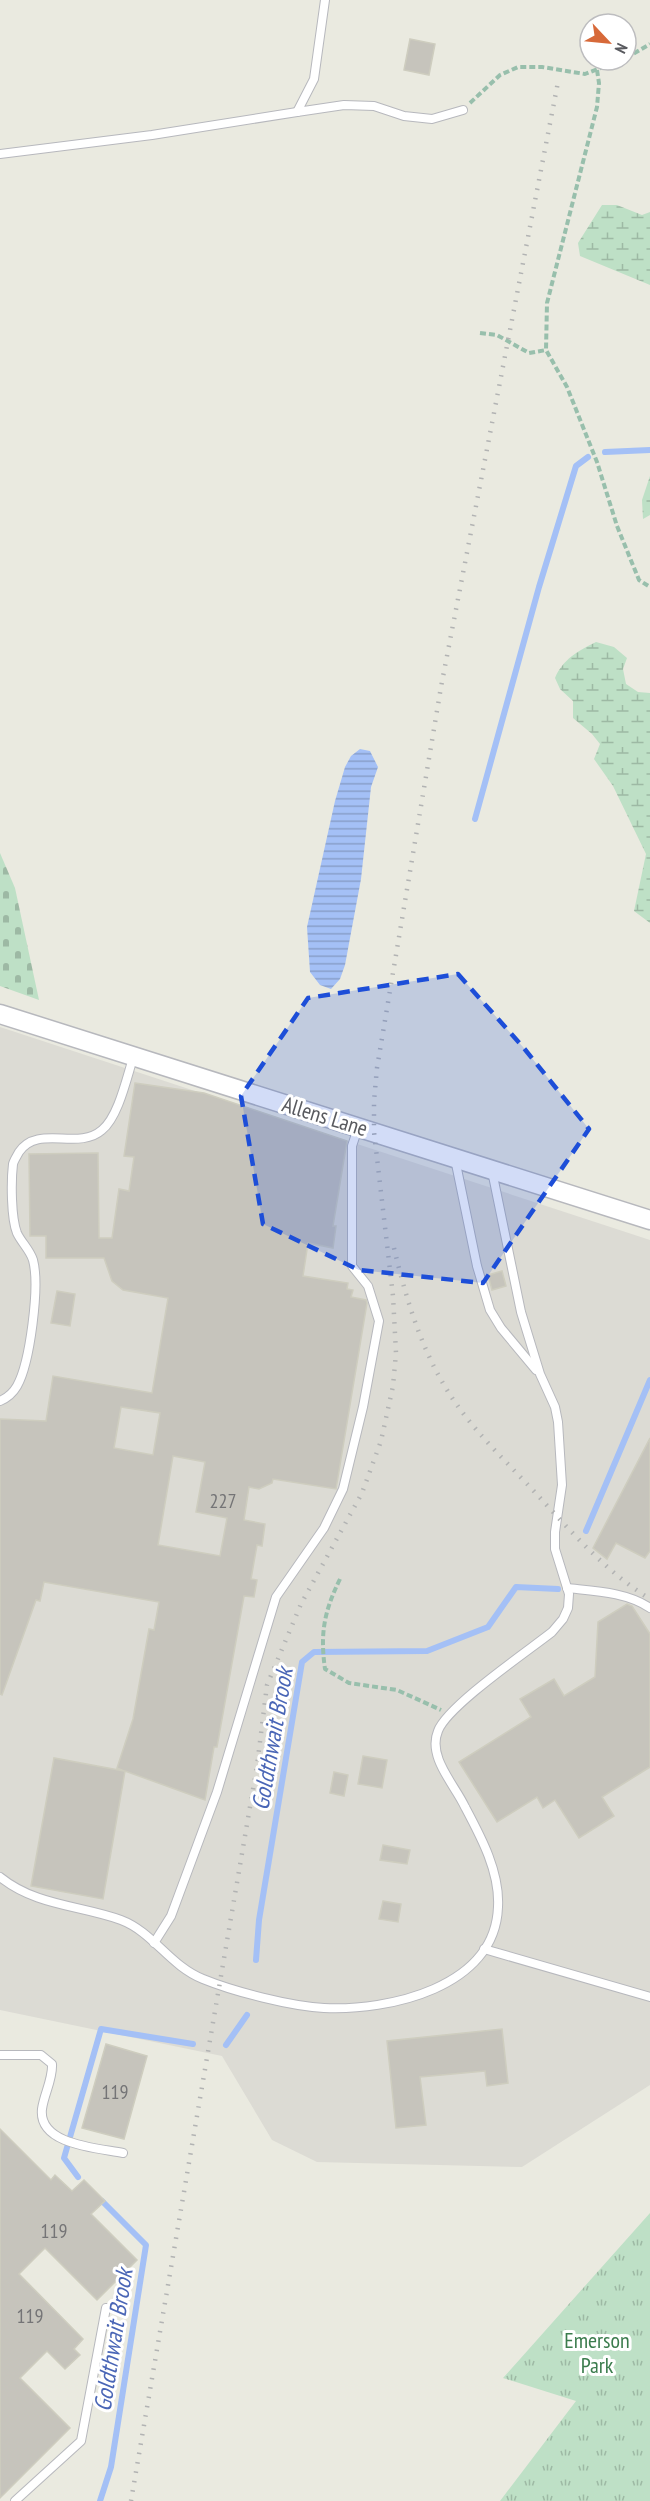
<svg xmlns="http://www.w3.org/2000/svg" width="650" height="2501" font-family="'PT Sans Narrow',sans-serif">
  <defs>
    <pattern id="wetland-marsh" width="20" height="14" patternUnits="userSpaceOnUse" patternTransform="scale(1.5)"><rect width="20" height="14" fill="#bee0c6"/><path d="M1 5h8M5 5V1M11 12h8M15 12V8" fill="none" stroke="#9db9a4"/></pattern>
    <pattern id="cemetery-stones" width="16" height="16" patternUnits="userSpaceOnUse" patternTransform="scale(1.5)"><rect width="16" height="16" fill="#bee0c6"/><path d="M2 7V4a2 2 0 0 1 4 0v3zM10 15v-3a2 2 0 0 1 4 0v3z" fill="#9db9a4"/></pattern>
    <pattern id="park-tufts" width="24" height="20" patternUnits="userSpaceOnUse" patternTransform="scale(1.5)"><rect width="24" height="20" fill="#bee0c6"/><path d="M3 7l-1-3M5 7V3M7 7l1-3M15 17l-1-3M17 17v-4M19 17l1-3" fill="none" stroke="#9db9a4"/></pattern>
    <pattern id="water-rules" width="6" height="5" patternUnits="userSpaceOnUse" patternTransform="scale(1.5)"><rect width="6" height="5" fill="#a4c0f6"/><path d="M0 2.5h6" fill="none" stroke="#899fca"/></pattern>
  </defs>
  <rect width="100%" height="100%" fill="#eaeae0"/>
  <polygon fill="#dcdbd4" points="0,1027 650,1240 650,2085 522,2167 317,2162 272,2140 222,2056 0,2010"/>
  <g fill="url(#wetland-marsh)">
    <polygon points="602,205 617,205 642,215 650,212 650,285 580,256 578,243"/>
    <polygon points="650,476 650,515 643,519 642,500"/>
    <path d="M596 642 614 647 627 658 623 669 626 684 638 692 650 693V923L634 911 646 854 613 786 594 759 600 744 592 734 573 718V701L560 689 555 678C563 659 578 651 596 642Z"/>
  </g>
  <polygon fill="url(#cemetery-stones)" points="0,853 15,888 39,1000 0,986"/>
  <polygon fill="url(#park-tufts)" points="650,2213 650,2501 500,2501 576,2401 503,2378"/>
  <polygon fill="url(#water-rules)" points="360,749 370,751 378,767 371,787 361,879 345,965 340,979 331,989 320,985 310,972 307,927 335,801 345,767 351,756"/>
  <g fill="none" stroke-linecap="round" stroke-linejoin="round">
    <g stroke="#a4c0f6" stroke-width="6">
      <polyline points="605,452 650,450"/>
      <polyline points="475,819 539,587 576,466 588,457"/>
      <polyline points="586,1531 650,1380"/>
      <polyline points="256,1960 259,1920 302,1662 314,1652 427,1651 488,1627 516,1587 558,1589"/>
      <polyline points="226,2045 247,2015"/>
      <polyline points="78,2177 64,2158 101,2029 193,2044"/>
      <polyline points="100,2501 111,2467 146,2245 102,2201"/>
    </g>
  </g>
  <g fill="#c6c4bc" stroke="#cecdbf" stroke-width="1.5" fill-rule="evenodd">
    <polygon points="410,39 435,44 429,75 404,70"/>
    <path d="M135 1083 204 1093 347 1141 333 1226H336L333 1248 308 1243 303 1276 348 1283 347 1289 353 1290 351 1297 366 1300 367 1303 336 1489 273 1479 272 1483 259 1489 249 1487 244 1520 265 1524 262 1546 257 1545 251 1579 257 1580 254 1597 244 1596 217 1747H214L205 1800 125 1771 103 1899 31 1886 54 1758 124 1771 117 1768 133 1719 149 1629 154 1630 159 1602 44 1582 40 1601 36 1600 2 1695 0 1694V1419L46 1421 53 1376 152 1393 168 1298 123 1290 112 1281 104 1258H46V1236H30L29 1154 98 1153 99 1238H112L119 1189 129 1191 134 1157 124 1156ZM121 1407 160 1413 153 1455 114 1448ZM173 1456 205 1462 196 1512 227 1518 220 1556 158 1545Z"/>
    <polygon points="502,1271 506,1286 492,1290 488,1275"/>
    <polygon points="57,1291 75,1294 70,1326 51,1323"/>
    <polygon points="650,1438 650,1551 645,1558 616,1543 607,1559 593,1548"/>
    <polygon points="627,1604 632,1606 650,1634 650,1767 602,1797 614,1816 579,1838 555,1800 543,1808 537,1797 497,1822 459,1762 531,1717 520,1699 554,1679 564,1696 595,1677 598,1622"/>
    <polygon points="363,1756 387,1760 382,1788 358,1784"/>
    <polygon points="334,1772 348,1775 344,1796 330,1793"/>
    <polygon points="383,1845 410,1850 407,1864 380,1860"/>
    <polygon points="383,1901 401,1904 398,1922 379,1919"/>
    <polygon points="502,2029 508,2083 487,2086 485,2071 420,2077 426,2125 396,2128 387,2041"/>
    <polygon points="106,2044 147,2056 124,2139 82,2128"/>
    <polygon points="0,2129 51,2180 55,2175 72,2191 84,2180 105,2201 91,2214 137,2260 97,2300 45,2248 19,2274 83,2339 74,2349 80,2355 65,2369 47,2351 20,2378 70,2428 0,2498"/>
  </g>
  <g fill="none" stroke-linecap="round" stroke-linejoin="round">
    <defs>
      <g id="service">
        <polyline points="325,0 314,79 297,112 344,105 374,106 404,116 432,119 463,110"/>
        <polyline points="0,154 152,135 297,112"/>
        <polyline points="455,1159 477,1266 490,1310 501,1328 536,1370"/>
        <path d="M0 1401C7 1398 13 1393 17 1386 30 1363 40 1286 33 1260 30 1250 21 1242 17 1233 11 1218 11 1181 13 1164 14 1160 17 1156 19 1152 38 1124 78 1151 102 1130 119 1116 127 1076 134 1055"/>
        <path d="M567 1588C594 1591 627 1592 650 1608"/>
        <path d="M0 1877C36 1906 79 1905 121 1920 153 1932 170 1966 203 1979 235 1992 290 2006 324 2008 388 2011 495 1988 498 1907 500 1872 481 1837 465 1807 455 1785 427 1757 438 1731 447 1706 528 1651 552 1632L563 1619 568 1608 569 1594 555 1549V1532L562 1485 558 1422 555 1407 540 1374 521 1312 492 1171"/>
        <polyline points="154,1943 171,1916 217,1792 276,1597 324,1528 343,1489 363,1407 379,1321 368,1286 352,1266 352,1146 358,1128"/>
        <polyline points="484,1949 650,1997"/>
        <path d="M0 2055H41L52 2064C53 2079 44 2094 42 2109 38 2145 98 2148 123 2153"/>
        <polyline points="15,2501 81,2441 106,2308"/>
      </g>
      <polyline id="tertiary" points="0,1014 650,1220"/>
    </defs>
    <use href="#service" stroke="#b7b8bd" stroke-width="10"/>
    <use href="#tertiary" stroke="#b7b8bd" stroke-width="21"/>
    <g stroke="#98bfac" stroke-width="4" stroke-dasharray="6 3" stroke-linecap="butt">
      <polyline points="626,58 650,44"/>
      <polyline points="597,70 599,83 597,107 547,303 546,350 567,387 597,462 617,526 639,580 650,587"/>
      <polyline points="470,103 500,75 518,67 542,67 585,74 621,60"/>
      <polyline points="480,333 497,335 529,353 546,350"/>
      <path d="M340 1579C324 1612 320 1633 325 1669L349 1683 397 1690 441 1710"/>
    </g>
    <use href="#service" stroke="#fff" stroke-width="8"/>
    <use href="#tertiary" stroke="#fff" stroke-width="18"/>
    <g stroke="#b2b3b3" stroke-width="4.5" stroke-dasharray="1.5 8" stroke-linecap="butt">
      <path d="M394 1248C407 1303 424 1359 457 1405 481 1439 514 1469 542 1500 575 1536 608 1573 650 1599"/>
      <polyline points="131,2501 257,1766 267,1685 301,1604 362,1493 381,1441 393,1386 396,1353 393,1296 374,1132 374,1101 377,1068 441,687 558,82"/>
    </g>
  </g>
  <path fill="#1d4ed8" fill-opacity="0.2" stroke="#1d4ed8" stroke-width="4.5" stroke-dasharray="12 8" stroke-linejoin="round" d="M458 974 523 1047 589 1129 483 1283 359 1270 263 1224 241 1096 308 998Z"/>
  <g text-anchor="middle" dominant-baseline="central" stroke-width="6" stroke-linejoin="round" paint-order="stroke">
    <g font-size="20" fill="#747476">
      <text x="223" y="1501">227</text>
      <text x="115" y="2092">119</text>
      <text x="54" y="2231">119</text>
      <text x="30" y="2316">119</text>
    </g>
    <g font-size="22" fill="#595a5f" stroke="#fff">
      <text transform="translate(325 1116) rotate(17)">Allens Lane</text>
    </g>
    <g font-size="22" fill="#3b7c4d" stroke="#fff">
      <text x="597" y="2340">Emerson<tspan x="597" dy="25">Park</tspan></text>
    </g>
    <g font-size="24" font-style="italic" fill="#4a66b6" stroke="#fff">
      <text transform="translate(272 1739) rotate(-80)">Goldthwait Brook</text>
      <text transform="translate(113 2340) rotate(-81)">Goldthwait Brook</text>
    </g>
  </g>
  <g transform="translate(608 42) rotate(116)"><circle r="28" fill="#ffffff" stroke="#bdbdbf" stroke-width="1.5"/>
  <path d="M0-4.5L10 22L0 15L-10 22Z" fill="#d76939"/>
  <text y="-9" font-size="16" font-weight="bold" text-anchor="middle" fill="#595a5f">N</text>
  </g>
</svg>
